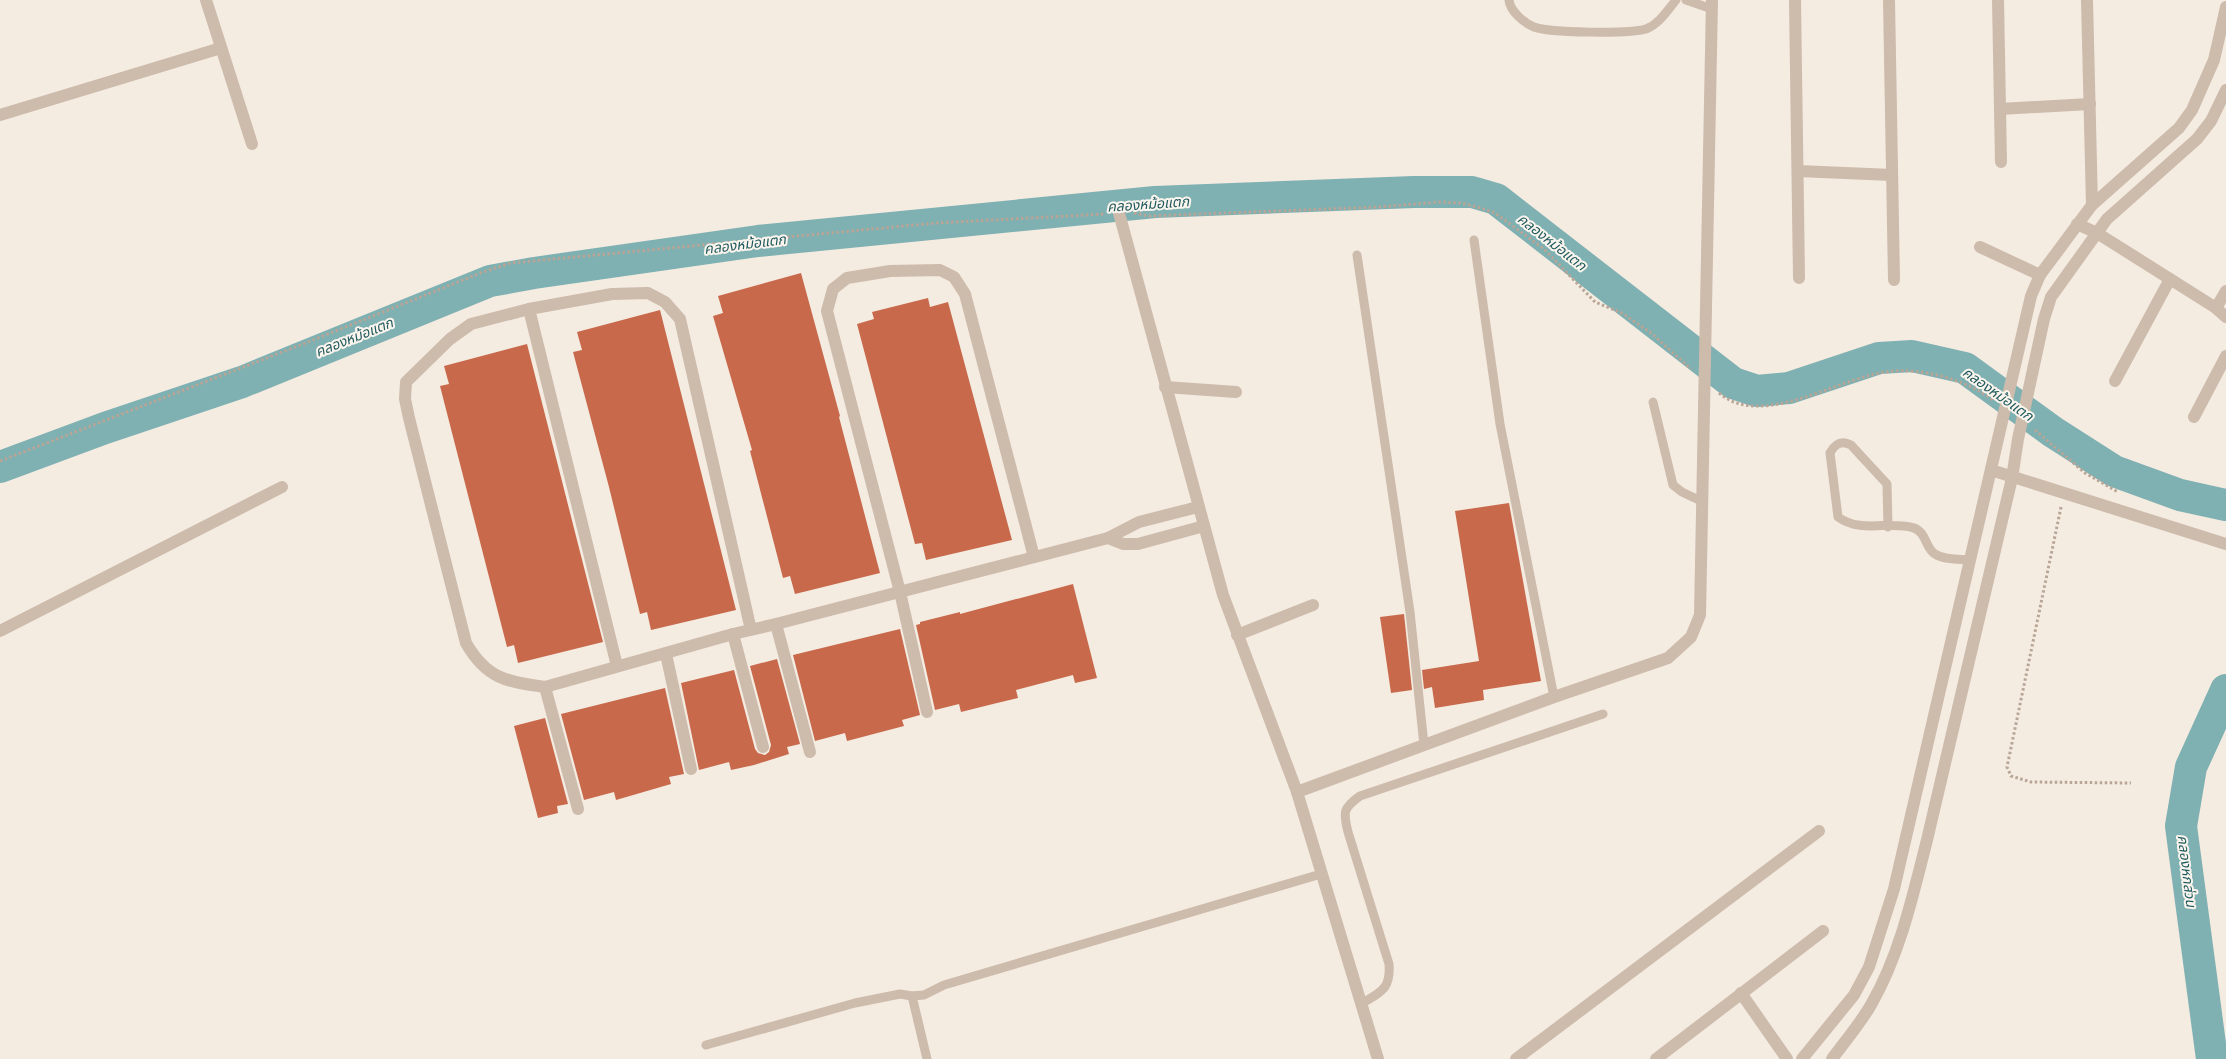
<svg xmlns="http://www.w3.org/2000/svg" width="2226" height="1059" font-family="'Archivo Narrow','Noto Sans Thai',sans-serif">
  <rect width="100%" height="100%" fill="#f4ebe1"/>
  <g fill="none" stroke-linecap="round" stroke-linejoin="round">
    <g stroke="#7fb0b2" stroke-width="32">
      <polyline points="0,467 105,428 242,382 490,281 534,273 758,241 1155,202 1414,192 1472,192 1496,199 1733,383 1757,391 1789,388 1879,358 1912,356 1965,368 2053,432 2114,471 2180,495 2226,505"/>
      <polyline points="2212,1059 2181,826 2191,767 2226,690"/>
    </g>
  </g>
  <g fill="#c8694b">
    <polygon points="801,273 840,416 839,417 880,573 795,594 790,576 783,578 750,451 752,450 713,316 723,313 718,296"/>
    <polygon points="928,298 930,307 948,302 1012,540 926,560 922,543 915,544 857,324 874,319 872,312"/>
    <polygon points="660,310 736,610 651,630 647,612 640,614 609,487 573,352 582,350 577,332"/>
    <polygon points="527,344 603,642 518,663 514,645 507,647 440,386 449,384 444,366"/>
    <polygon points="1509,503 1541,681 1483,690 1484,700 1435,708 1432,687 1424,689 1422,670 1479,661 1455,511"/>
    <polygon points="1073,584 1097,678 1075,683 1073,675 1016,690 1018,698 997,703 961,712 959,704 935,710 916,625 920,624 920,622 960,612 960,614"/>
    <polygon points="1404,614 1412,690 1391,693 1380,617"/>
    <polygon points="900,629 920,715 902,720 904,726 847,741 845,733 815,741 793,655"/>
    <polygon points="777,659 800,744 787,747 789,754 754,765 731,770 729,762 699,770 681,683 734,670 755,749 758,753 765,755 769,752 771,745 750,666"/>
    <polygon points="665,688 684,774 669,777 671,784 616,800 614,792 584,800 561,714"/>
    <polygon points="545,718 568,804 557,806 558,813 538,818 514,726"/>
  </g>
  <g fill="none" stroke-linecap="round" stroke-linejoin="round">
    <g stroke="#b9a596" stroke-width="3" stroke-dasharray="2.5 2.5" stroke-linecap="butt">
      <polyline points="1134,213 1149,216 1379,207 1439,202 1461,203 1481,208 1495,213 1544,249 1595,302 1622,313 1651,333 1691,369"/>
      <path d="M1719 393C1763 431 1844 374 1893 371 1927 369 1966 380 1993 400"/>
      <polyline points="2035,430 2085,473 2118,492"/>
      <polyline points="0,461 303,344 483,272 511,263 936,223 1105,214"/>
      <polyline points="2061,507 2007,767 2011,776 2031,782 2131,783"/>
    </g>
    <g stroke="#cdbbac" stroke-width="9">
      <path d="M1509 0C1510 11 1524 23 1534 27 1549 33 1630 34 1646 29 1659 24 1667 11 1676 0"/>
      <polyline points="1686,0 1712,9"/>
      <polyline points="1474,240 1500,424 1554,697"/>
      <polyline points="1357,255 1410,612 1424,745"/>
      <polyline points="1653,402 1673,485 1682,492 1703,502"/>
      <path d="M1888 527 1887 484 1851 445C1841 440 1835 444 1830 453L1838 517C1861 534 1891 520 1914 528 1927 533 1925 548 1935 554 1944 560 1960 559 1970 560"/>
      <path d="M1361 1004C1381 992 1391 989 1389 964L1348 832C1343 812 1343 808 1360 796L1603 714"/>
      <polyline points="706,1045 855,1003 900,994 912,996"/>
      <polyline points="927,1059 912,996 924,995 944,985 1321,874"/>
    </g>
    <g stroke="#cdbbac" stroke-width="12">
      <polyline points="206,0 252,144"/>
      <polyline points="1795,0 1799,278"/>
      <polyline points="1889,0 1894,280"/>
      <polyline points="1998,0 2001,162"/>
      <polyline points="2087,0 2092,205"/>
      <polyline points="2000,109 2090,104"/>
      <polyline points="0,115 221,48"/>
      <polyline points="1798,171 1892,175"/>
      <polyline points="1119,213 1223,595 1297,792"/>
      <polyline points="2077,224 2097,233 2216,308 2226,317"/>
      <polyline points="1980,247 2040,275"/>
      <polyline points="2216,308 2226,291"/>
      <polyline points="529,309 617,666"/>
      <polyline points="2115,381 2170,279"/>
      <polyline points="1165,387 1236,392"/>
      <polyline points="2194,417 2226,356"/>
      <polyline points="1991,470 2226,544"/>
      <polyline points="1108,538 1123,544 1138,544 1204,526"/>
      <polyline points="776,624 810,752"/>
      <path d="M751 630 680 319 665 302 648 293 612 294 529 309 471 324 450 339 406 382 405 399 409 418 466 643C486 678 506 682 545 687L733 634 776 624 1108 538 1139 522 1198 507"/>
      <polyline points="0,631 282,487"/>
      <polyline points="733,634 763,747"/>
      <polyline points="1237,635 1313,605"/>
      <polyline points="666,654 691,769"/>
      <polyline points="545,687 578,809"/>
      <polyline points="927,712 900,592 827,311 833,289 847,278 890,271 940,270 954,277 965,294 1034,557"/>
      <polyline points="1741,993 1787,1059"/>
      <polyline points="1378,1059 1297,792 1554,697 1668,658 1691,637 1700,615 1712,0"/>
      <polyline points="1516,1059 1819,831"/>
      <polyline points="1656,1059 1823,931"/>
      <polyline points="1802,1059 1854,995 1869,967 1894,889 2031,296 2040,275 2092,205 2179,128 2192,110 2214,60 2226,7"/>
      <path d="M1832 1059C1845 1041 1861 1023 1872 1003 1900 954 1913 895 1927 840L2012 478 2018 439 2044 319 2051 297 2107 219 2197 139 2211 121 2226 90"/>
    </g>
  </g>
  <g text-anchor="middle" dominant-baseline="central" stroke-width="4" stroke-linejoin="round" paint-order="stroke">
    <g font-size="14" font-style="italic" fill="#1f5a5e" stroke="#fbf5ee">
      <text transform="translate(1148 204) rotate(-4)">คลองหม้อแตก</text>
      <text transform="translate(1552 242) rotate(38)">คลองหม้อแตก</text>
      <text transform="translate(745 244) rotate(-7)">คลองหม้อแตก</text>
      <text transform="translate(354 337) rotate(-22)">คลองหม้อแตก</text>
      <text transform="translate(1998 394) rotate(35)">คลองหม้อแตก</text>
      <text transform="translate(2187 871) rotate(83)">คลองหกส่วน</text>
    </g>
  </g>
</svg>
